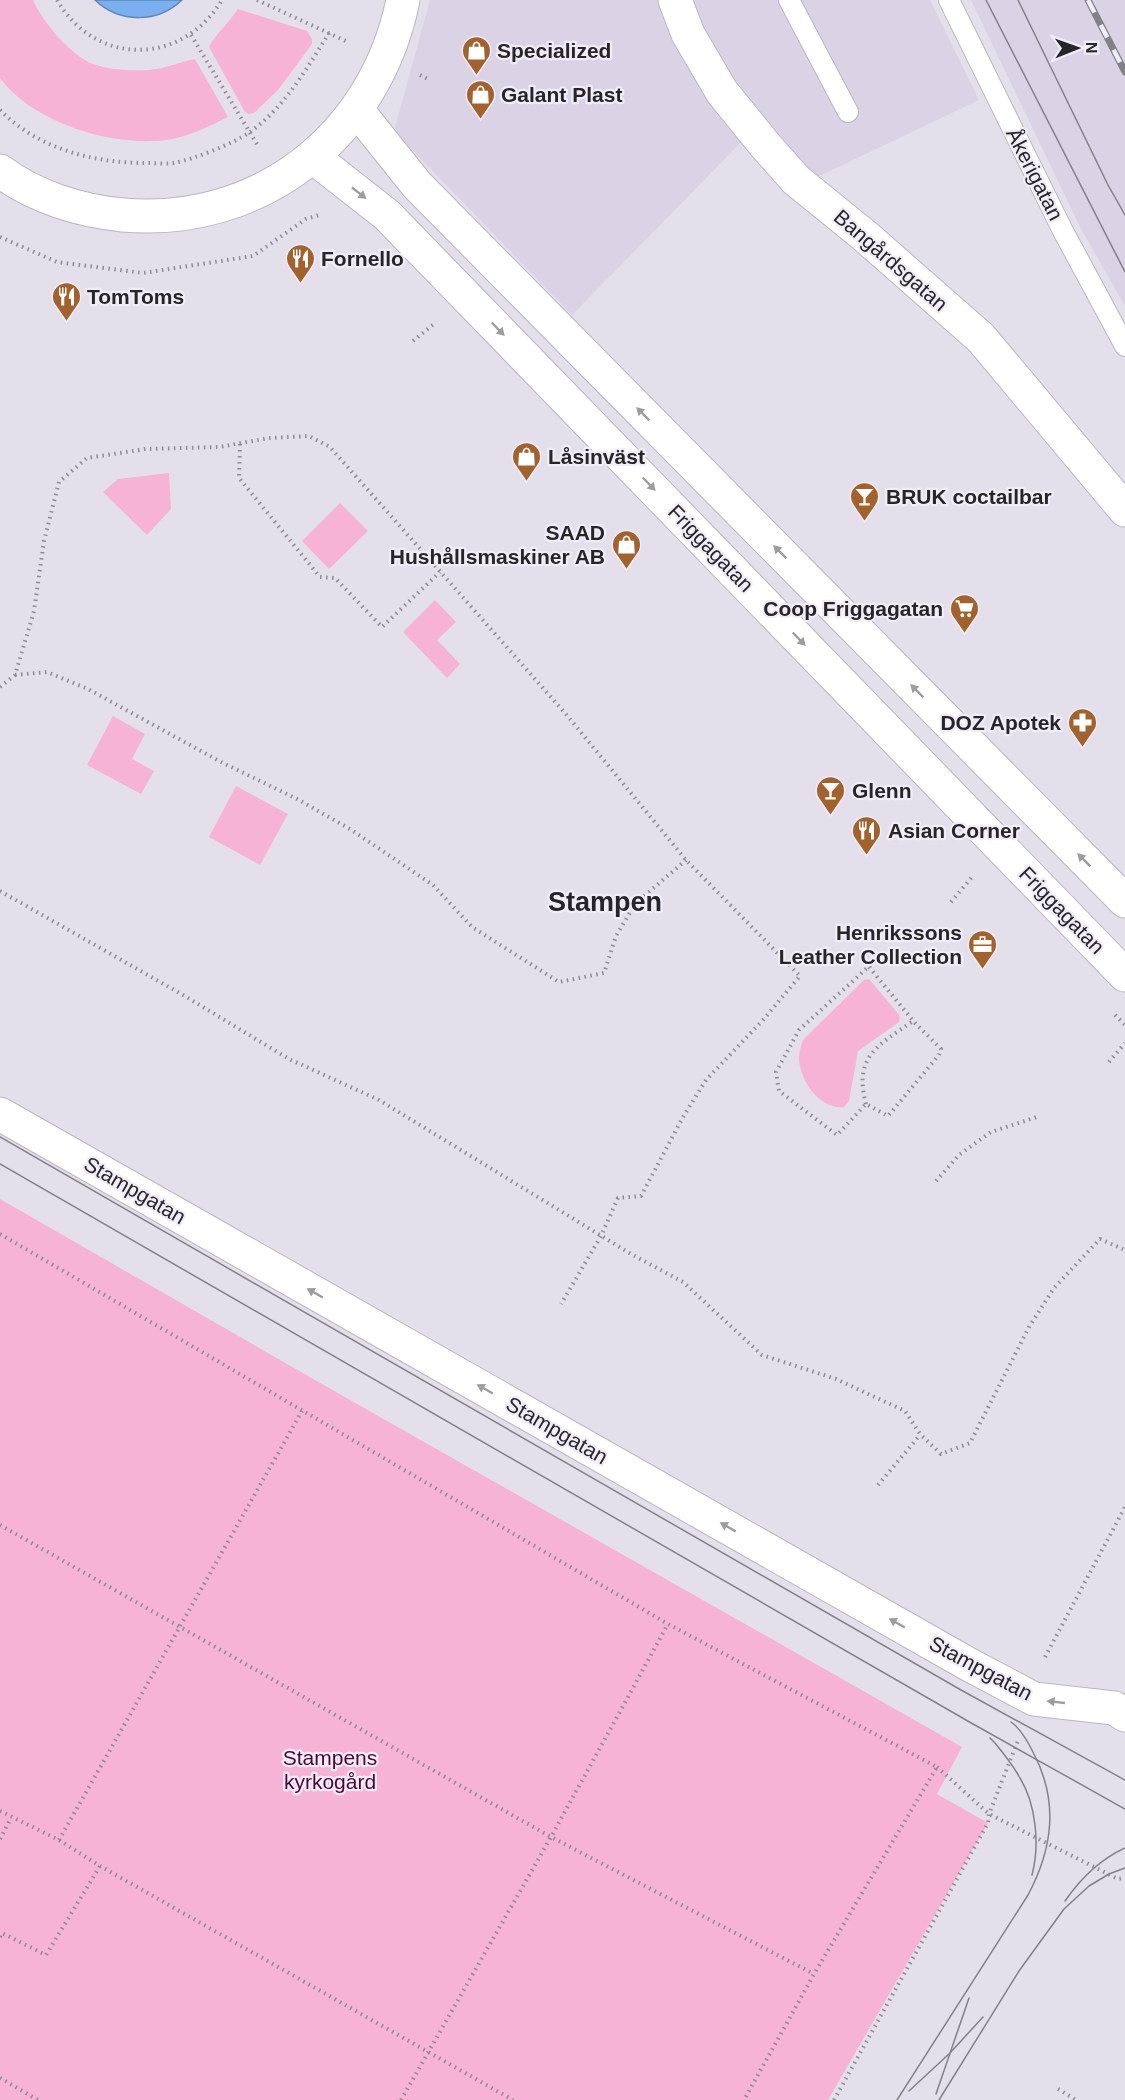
<svg xmlns="http://www.w3.org/2000/svg" width="1125" height="2100" font-family="Arial,sans-serif">
  <rect width="100%" height="100%" fill="#e3e0eb"/>
  <g fill="#d9d3e5">
    <polygon points="430,0 930,0 979,100 813,179 760,123 572,315 394,131"/>
    <polygon points="971,0 1125,0 1125,306 1080,227"/>
  </g>
  <g fill="#f7b3d6">
    <path d="M0 0H33C42 21 71 56 93 64 109 70 132 71 149 70 164 69 180 62 195 59L228 117C210 126 192 135 172 139 117 149 34 124 0 78Z"/>
    <path d="M238 9 307 31 312 39V44L278 90 254 113 249 114 245 112 209 47C214 36 230 21 238 9Z"/>
    <polygon points="169,473 171,509 147,535 103,492 118,479"/>
    <polygon points="340,503 368,531 329,569 302,541"/>
    <polygon points="435,600 456,622 437,640 460,664 447,678 403,632"/>
    <polygon points="113,716 145,734 132,759 154,771 141,794 87,765"/>
    <polygon points="236,786 288,814 260,865 209,837"/>
    <path d="M869 979 900 1016 899 1022 858 1051 849 1101 844 1107C820 1110 800 1081 799 1059 799 1052 801 1046 803 1040L864 980Z"/>
    <polygon points="0,1199 322,1384 962,1747 937,1794 988,1823 828,2100 0,2100"/>
  </g>
  <path fill="#7ab0ef" stroke="#6186b3" stroke-width="1.5" d="M95 0H182C158 23 120 24 95 0Z"/>
  <g fill="none" stroke-linecap="round" stroke-linejoin="round">
    <defs>
      <g id="lane">
        <polyline points="789,0 848,112"/>
        <polyline points="949,0 1063,231 1125,346"/>
      </g>
      <g id="street">
        <polyline points="675,0 688,34 722,92 765,145 796,180 865,236 981,338 1125,510"/>
        <polyline points="0,1114 968,1664 1034,1699 1114,1708 1125,1715"/>
      </g>
      <g id="secondary">
        <polyline points="357,110 417,185 1125,901"/>
        <polyline points="313,157 387,215 1125,975"/>
        <path d="M0 171C35 197 80 211 123 215 262 227 376 134 403 0"/>
      </g>
    </defs>
    <use href="#lane" stroke="#bab6c1" stroke-width="22"/>
    <use href="#street" stroke="#bab6c1" stroke-width="35"/>
    <use href="#secondary" stroke="#bab6c1" stroke-width="35"/>
    <g stroke="#8d8b93" stroke-width="4" stroke-dasharray="1.5 4.5" stroke-linecap="butt">
      <path d="M57 0C96 67 182 66 222 0"/>
      <polyline points="257,0 348,42"/>
      <polyline points="191,35 258,146"/>
      <polyline points="420,75 430,80"/>
      <path d="M0 110C38 149 94 163 146 163 155 163 165 164 174 163 194 159 233 144 250 132 285 107 307 68 329 33"/>
      <polyline points="0,237 57,262 143,273 253,256 306,219 319,215"/>
      <polyline points="413,341 435,323"/>
      <polyline points="240,444 239,478 320,577 335,578 382,627 440,572"/>
      <polyline points="15,675 47,672 88,689 221,762 297,799 350,829 433,885 472,927 559,982 604,973 616,936 635,904 686,860"/>
      <polyline points="0,687 15,675 34,611 44,541 59,482 87,458 146,449 219,447 269,438 309,436 330,447 565,713 686,860 800,976 763,1020 706,1080 683,1117 641,1196 618,1198 601,1236 561,1304"/>
      <polyline points="0,891 183,995 289,1059 379,1100 631,1254 683,1282 762,1355 836,1379 905,1411 920,1434 941,1454 970,1443 1029,1327 1054,1288 1100,1239 1125,1250"/>
      <polyline points="951,902 972,877"/>
      <polyline points="869,967 915,1023 941,1049 939,1055 888,1116 866,1104 837,1135 779,1091 776,1072 799,1030 876,960"/>
      <polyline points="1115,1015 1125,1025"/>
      <polyline points="1109,1062 1125,1043"/>
      <path d="M866 1104C853 1056 879 1045 913 1021"/>
      <polyline points="936,1181 959,1155 991,1132 1040,1116"/>
      <polyline points="0,1234 668,1624 937,1767 814,1974 744,2100"/>
      <polyline points="878,1485 920,1435"/>
      <polyline points="0,1525 551,1837 814,1974"/>
      <polyline points="1045,1657 1125,1507"/>
      <polyline points="937,1767 989,1814 1118,1879 1125,1878"/>
      <polyline points="0,1811 59,1840 100,1866 513,2100"/>
      <polyline points="0,1839 11,1818"/>
      <polyline points="59,1840 302,1411"/>
      <polyline points="0,1937 2,1933 46,1955 100,1866"/>
      <polyline points="0,2078 38,2100"/>
      <polyline points="1058,2089 1076,2100"/>
      <polyline points="401,2100 551,1837 668,1624"/>
      <polyline points="834,2100 988,1823 989,1814 1019,1738"/>
    </g>
    <use href="#lane" stroke="#fff" stroke-width="20"/>
    <use href="#street" stroke="#fff" stroke-width="33"/>
    <use href="#secondary" stroke="#fff" stroke-width="33"/>
    <g stroke="#838188" stroke-width="1.5">
      <polyline points="986,0 1125,272"/>
      <polyline points="1018,0 1108,185 1125,215"/>
      <polyline points="0,1137 961,1690 1125,1780"/>
      <polyline points="0,1164 973,1724 1125,1809"/>
      <path d="M990 1738 995 1743C1004 1754 1013 1765 1020 1778 1036 1804 1040 1845 1032 1875"/>
      <path d="M1065 1901C1081 1878 1099 1860 1125 1848"/>
      <polyline points="909,2091 950,2053 983,2017"/>
      <polyline points="936,2094 969,1998"/>
      <path d="M897 2100 1028 1895C1053 1848 1059 1801 1033 1752 1028 1742 1021 1729 1011 1722"/>
      <polyline points="939,2100 1019,1971 1064,1909 1089,1886 1109,1874 1125,1868"/>
    </g>
    <defs>
      <polyline id="rail" points="1088,0 1125,72"/>
    </defs>
    <use href="#rail" stroke="#838188" stroke-width="7"/>
    <use href="#rail" stroke="#f1edf8" stroke-width="4.5" stroke-dasharray="14" stroke-linecap="butt"/>
  </g>
  <defs><path id="oneway-solid" d="M-6-.8H1V-3.2L6.5 0L1 3.2V.8H-6Z" transform="scale(1.5)"/></defs>
  <g fill="#9d9d9e">
    <use href="#oneway-solid" transform="translate(359 193) rotate(38)"/>
    <use href="#oneway-solid" transform="translate(498 329) rotate(46)"/>
    <use href="#oneway-solid" transform="translate(643 414) rotate(-135)"/>
    <use href="#oneway-solid" transform="translate(649 484) rotate(46)"/>
    <use href="#oneway-solid" transform="translate(780 552) rotate(-135)"/>
    <use href="#oneway-solid" transform="translate(799 639) rotate(46)"/>
    <use href="#oneway-solid" transform="translate(917 691) rotate(-135)"/>
    <use href="#oneway-solid" transform="translate(1084 860) rotate(-135)"/>
    <use href="#oneway-solid" transform="translate(315 1293) rotate(-150)"/>
    <use href="#oneway-solid" transform="translate(485 1389) rotate(-150)"/>
    <use href="#oneway-solid" transform="translate(728 1527) rotate(-150)"/>
    <use href="#oneway-solid" transform="translate(897 1623) rotate(-150)"/>
    <use href="#oneway-solid" transform="translate(1056 1702) rotate(-174)"/>
  </g>
  <defs>
    <symbol id="shop-pin" viewBox="-11 -11 22 30"><path d="M0 17L-7.5 6A9.5 9.5 0 1 1 7.5 6Z" fill="#a3622c" stroke="#f1edf8"/><path d="M-5-2.5h2.3a2.7 3.5 0 0 1 5.4 0H5L5.5 6h-11ZM-1.5-2.5h3a1.5 2.3 0 0 0-3 0Z" fill="#fff"/></symbol>
    <symbol id="restaurant-pin" viewBox="-11 -11 22 30"><path d="M0 17L-7.5 6A9.5 9.5 0 1 1 7.5 6Z" fill="#a3622c" stroke="#f1edf8"/><path d="M-5-6h1v4h1v-4h1v4h1v-4h1v5L-1.5 .5V6h-2V.5L-5-1ZM5-6V6H3V1.5H1.5Q1.5-4 5-6Z" fill="#fff"/></symbol>
    <symbol id="bar-pin" viewBox="-11 -11 22 30"><path d="M0 17L-7.5 6A9.5 9.5 0 1 1 7.5 6Z" fill="#a3622c" stroke="#f1edf8"/><path d="M-6-5H6L.8 .8V4.5H3.5V6h-7V4.5H-.8V.8Z" fill="#fff"/></symbol>
    <symbol id="supermarket-pin" viewBox="-11 -11 22 30"><path d="M0 17L-7.5 6A9.5 9.5 0 1 1 7.5 6Z" fill="#a3622c" stroke="#f1edf8"/><path d="M-6-5.5h2.5l.6 2H6L4.5 2H-2.5L-4.4-4H-6ZM-1.5 3.2a1.3 1.3 0 1 0 .1 0ZM3 3.2a1.3 1.3 0 1 0 .1 0Z" fill="#fff"/></symbol>
    <symbol id="pharmacy-pin" viewBox="-11 -11 22 30"><path d="M0 17L-7.5 6A9.5 9.5 0 1 1 7.5 6Z" fill="#a3622c" stroke="#f1edf8"/><path d="M-2-6h4v4h4v4h-4v4h-4v-4h-4v-4h4Z" fill="#fff"/></symbol>
    <symbol id="office-pin" viewBox="-11 -11 22 30"><path d="M0 17L-7.5 6A9.5 9.5 0 1 1 7.5 6Z" fill="#a3622c" stroke="#f1edf8"/><path d="M-6-3h4V-5.5h4V-3h4V5H-6ZM-1-4.5V-3h2v-1.5ZM-6 0V1H6V0Z" fill="#fff"/></symbol>
  </defs>
  <g fill-rule="evenodd">
    <use href="#shop-pin" x="460" y="34" width="33" height="45"/>
    <use href="#shop-pin" x="464" y="78" width="33" height="45"/>
    <use href="#restaurant-pin" x="284" y="242" width="33" height="45"/>
    <use href="#restaurant-pin" x="50" y="280" width="33" height="45"/>
    <use href="#shop-pin" x="510" y="440" width="33" height="45"/>
    <use href="#bar-pin" x="848" y="480" width="33" height="45"/>
    <use href="#shop-pin" x="610" y="528" width="33" height="45"/>
    <use href="#supermarket-pin" x="948" y="592" width="33" height="45"/>
    <use href="#pharmacy-pin" x="1066" y="706" width="33" height="45"/>
    <use href="#bar-pin" x="814" y="774" width="33" height="45"/>
    <use href="#restaurant-pin" x="850" y="814" width="33" height="45"/>
    <use href="#office-pin" x="966" y="928" width="33" height="45"/>
  </g>
  <g text-anchor="middle" dominant-baseline="central" stroke-width="4.5" stroke-linejoin="round" paint-order="stroke">
    <g font-size="21" font-weight="bold" fill="#262528" stroke="#f1edf8" text-anchor="start">
      <text x="497" y="50">Specialized</text>
      <text x="501" y="94">Galant Plast</text>
      <text x="321" y="258">Fornello</text>
      <text x="87" y="296">TomToms</text>
      <text x="548" y="456">Låsinväst</text>
      <text x="886" y="496">BRUK coctailbar</text>
      <text x="605" y="532" text-anchor="end">SAAD<tspan x="605" dy="24">Hushållsmaskiner AB</tspan></text>
      <text x="943" y="608" text-anchor="end">Coop Friggagatan</text>
      <text x="1061" y="722" text-anchor="end">DOZ Apotek</text>
      <text x="852" y="790">Glenn</text>
      <text x="888" y="830">Asian Corner</text>
      <text x="962" y="932" text-anchor="end">Henrikssons<tspan x="962" dy="24">Leather Collection</tspan></text>
    </g>
    <g font-size="21" fill="#262528" stroke="#f1edf8">
      <text transform="translate(1035 174) rotate(63)">Åkerigatan</text>
      <text transform="translate(891 260) rotate(41)">Bangårdsgatan</text>
      <text transform="translate(711 548) rotate(46)">Friggagatan</text>
      <text transform="translate(1062 910) rotate(46)">Friggagatan</text>
      <text transform="translate(135 1190) rotate(30)">Stampgatan</text>
      <text transform="translate(557 1430) rotate(30)">Stampgatan</text>
      <text transform="translate(981 1668) rotate(28)">Stampgatan</text>
    </g>
    <g font-size="21" fill="#4d0634" stroke="#f1edf8">
      <text x="330" y="1757">Stampens<tspan x="330" dy="24">kyrkogård</tspan></text>
    </g>
    <g font-size="27" font-weight="bold" fill="#262528" stroke="#f1edf8">
      <text x="605" y="902">Stampen</text>
    </g>
  </g>
  <g transform="translate(1077 48) rotate(89)" stroke="#f1edf8" stroke-width="4.5" paint-order="stroke">
  <path d="M0-4.5L10 22L0 15L-10 22Z" fill="#262528"/>
  <text y="-9" font-size="16" font-weight="bold" text-anchor="middle" fill="#262528">N</text>
  </g>
</svg>
